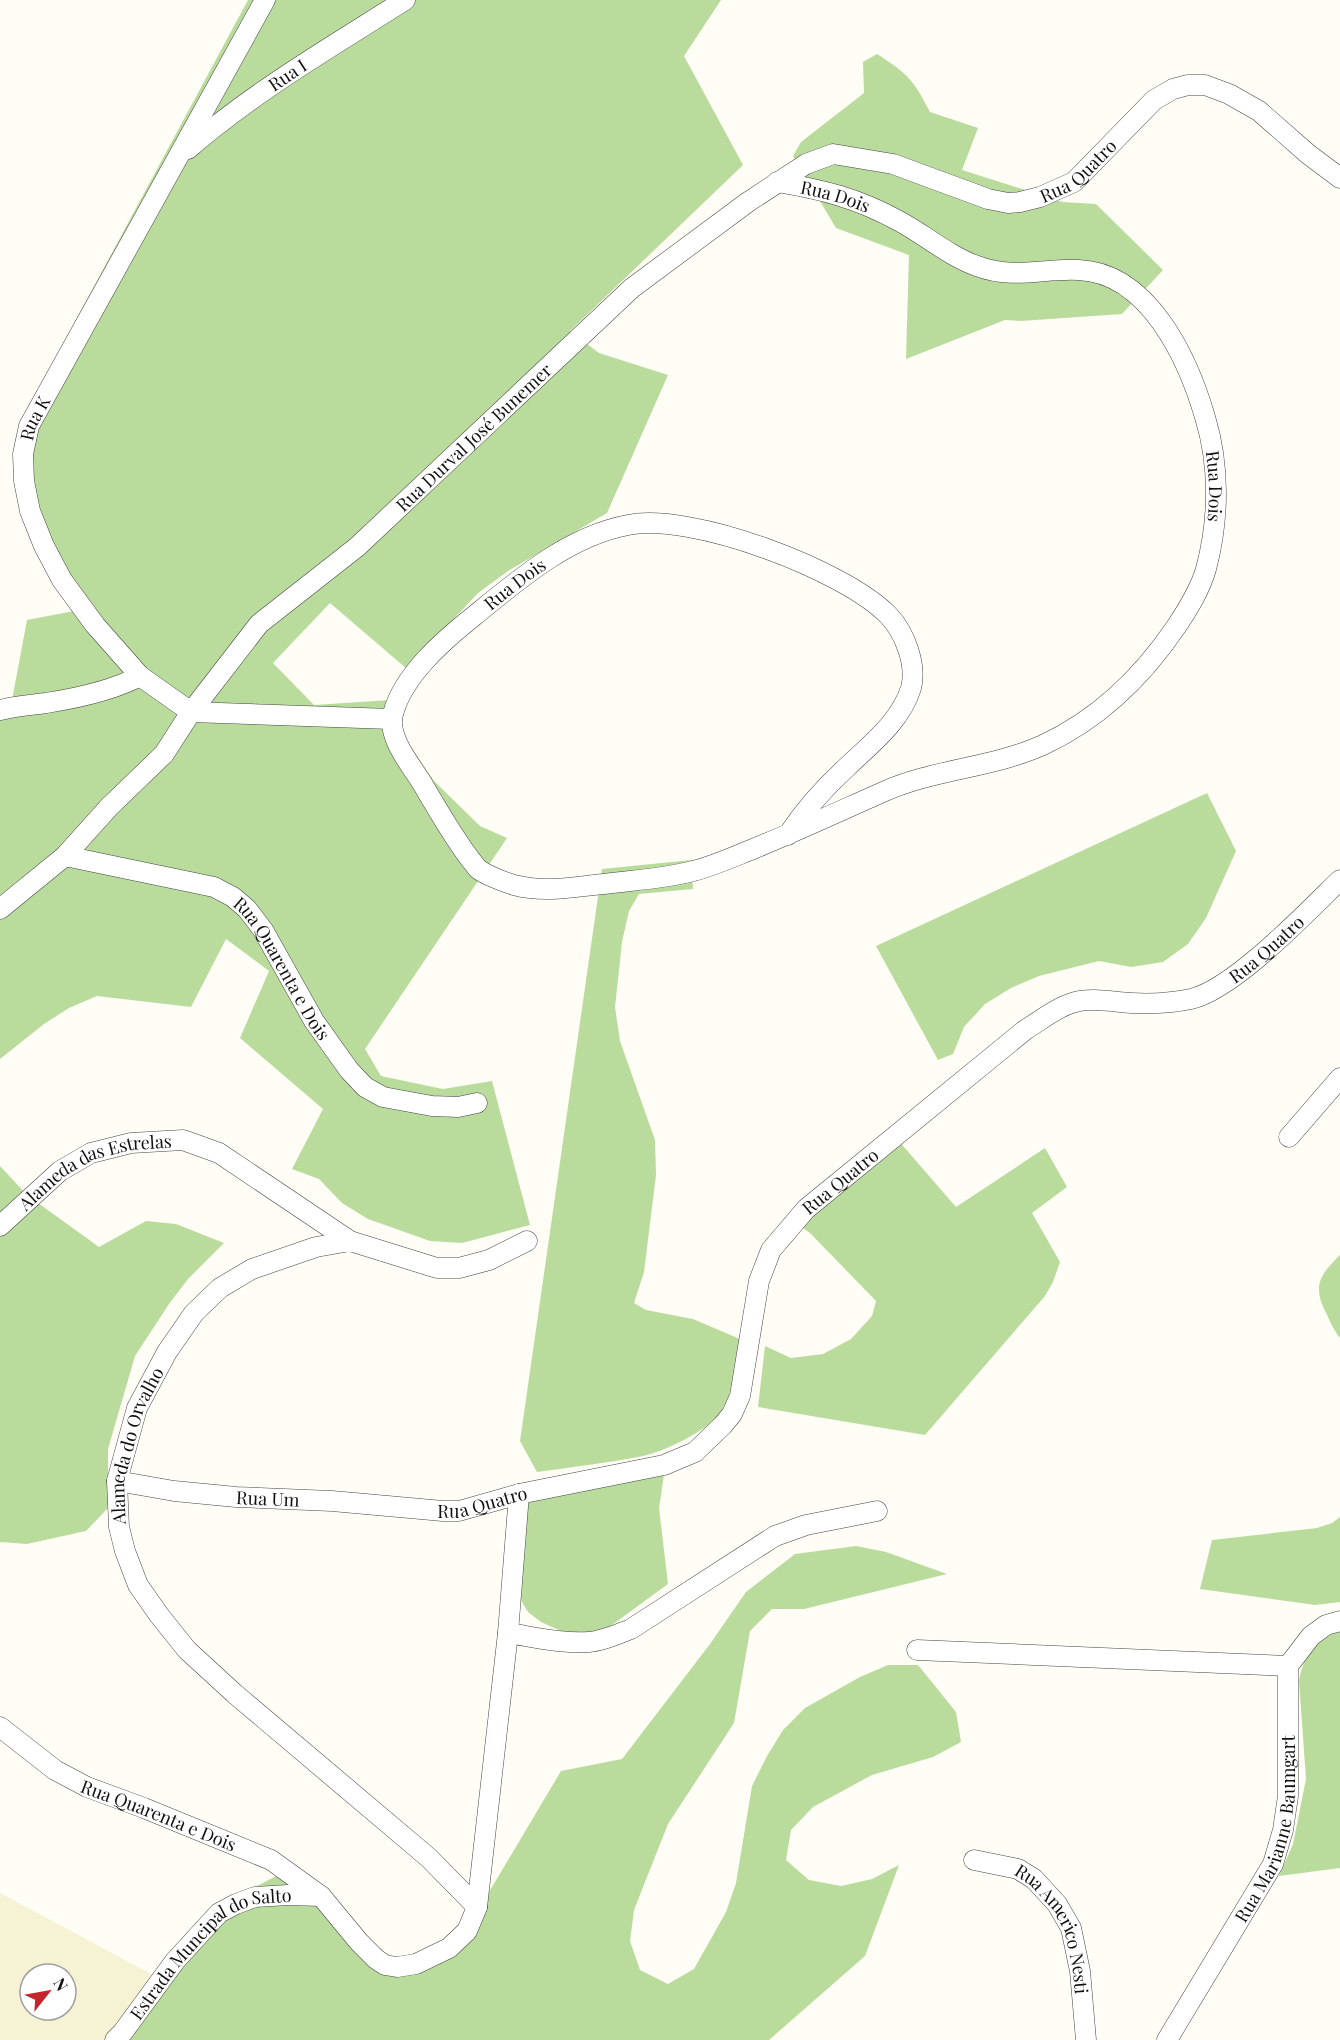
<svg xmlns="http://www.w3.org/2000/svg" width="1340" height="2040" font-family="'Playfair Display',serif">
  <rect width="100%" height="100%" fill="#fffdf5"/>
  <path fill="#f6f3d4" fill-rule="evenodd" d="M0 1893 155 1976 114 2040H0ZM30 1974H66V2010H30Z"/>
  <g fill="#b9dc9c">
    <polygon points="248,0 721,0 684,56 743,165 570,331 599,353 668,375 607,513 508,571 478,593 407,669 330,603 273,663 314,705 390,700 399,729 434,781 480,826 507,838 365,1049 381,1076 443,1089 492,1081 530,1225 462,1243 430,1241 368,1219 342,1203 319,1179 292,1169 323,1109 240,1038 269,971 226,939 191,1007 97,996 69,1008 44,1024 0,1059 0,704 12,700 27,620 79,610 41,517 22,420"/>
    <path d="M877 54C908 74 913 79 930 112L978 128 962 170 1063 202 1096 204 1163 270 1122 314 1021 321 1005 320 906 359 909 255 836 228 793 156 801 142 864 93 863 62Z"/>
    <polygon points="1207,793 1236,851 1206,918 1188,944 1163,962 1131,967 1099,961 1039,976 1011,988 985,1004 964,1027 953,1054 938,1060 876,946"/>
    <path d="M691 860 693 889 639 894 629 911 622 942 615 1007 620 1041 655 1140 656 1175 644 1272 634 1303 646 1310 693 1319 740 1339C737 1364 734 1393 719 1414 707 1431 663 1452 643 1456 608 1463 572 1467 537 1472L520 1441 602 869Z"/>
    <polygon points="897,1139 956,1207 1045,1148 1067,1187 1032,1213 1060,1262 1053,1282 1045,1296 925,1435 758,1407 765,1346 791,1358 823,1354 851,1339 872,1316 876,1301 810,1233 797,1224"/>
    <polygon points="0,1166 27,1195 99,1247 146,1221 176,1224 224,1243 188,1279 169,1304 135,1356 108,1449 108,1508 86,1531 27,1544 0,1542"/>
    <path d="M1340 1255V1338C1334 1331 1330 1321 1326 1313 1312 1285 1320 1275 1340 1255Z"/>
    <polygon points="665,1468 659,1508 668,1584 601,1633 570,1635 541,1622 528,1612 519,1597 520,1522 533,1493"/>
    <polygon points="1340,1517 1340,1602 1315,1605 1200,1589 1212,1540 1317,1528 1332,1523"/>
    <polygon points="856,1546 886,1552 947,1574 804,1609 772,1609 750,1631 734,1723 668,1824 634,1910 630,1941 640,1970 668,1984 694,1969 726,1912 736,1883 752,1786 767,1756 783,1730 805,1708 860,1677 888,1665 918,1665 956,1712 961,1742 933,1757 872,1775 813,1807 791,1830 786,1860 809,1880 841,1886 872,1879 899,1865 865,1956 769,2040 114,2040 216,1907 292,1868 391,1962 422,1954 450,1939 473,1919 561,1771 622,1759 710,1644 746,1592 795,1554"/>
    <path d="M1340 1630V1868L1279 1876 1293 1844 1306 1779 1299 1681C1304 1653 1316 1642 1340 1630Z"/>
  </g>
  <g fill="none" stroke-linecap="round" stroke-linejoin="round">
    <defs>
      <g id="street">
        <path id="s1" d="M188 149C255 91 331 47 405 0"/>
        <path id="s2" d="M777 182C824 190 857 198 899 221 925 235 949 256 977 266 1014 280 1043 268 1079 270 1149 273 1188 359 1205 417 1220 466 1219 520 1206 569 1200 590 1188 609 1176 627 1142 677 1099 719 1043 745 992 768 934 769 883 792 840 811 797 831 753 849 733 857 713 866 693 871 664 879 633 880 603 884 573 887 544 893 514 885 504 882 486 875 478 869 475 866 473 862 470 859 452 835 437 809 422 783 410 764 387 737 393 714 403 675 444 640 474 616 519 579 569 536 628 525 691 512 845 570 889 616 905 633 917 665 911 688 901 721 871 744 847 767 824 788 805 809 788 835"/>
        <path d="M0 710C15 706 31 705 46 703 78 698 112 691 140 676"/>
        <path id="s3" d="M191 712 140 676 95 625 62 580 44 546 30 511 24 481 23 454 29 426 265 0"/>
        <polyline points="191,712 391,719"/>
        <path id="s4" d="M65 856 214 887 233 897 247 909 263 930 314 1021 349 1070 365 1087 383 1097 432 1106 458 1107 477 1103"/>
        <path id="s5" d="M0 909 65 856 109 807 164 754 191 712 259 624 357 547 632 288 748 202 806 164 833 154 893 164 988 199 1008 203 1020 202 1040 197 1074 182 1154 100 1173 89 1188 85H1205L1229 94 1259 111 1308 154 1340 178"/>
        <polyline points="1289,1137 1340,1078"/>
        <path id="s6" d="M0 1226 60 1171 91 1153 131 1143 183 1140 219 1153 350 1241"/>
        <path id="s7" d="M117 1481 174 1491 236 1497 332 1501 443 1511H459L519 1494 664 1465 695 1452 723 1425 732 1414 740 1396 759 1281 771 1250 806 1209 1025 1030C1040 1021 1055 1008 1072 1003 1091 997 1112 1002 1131 1003 1151 1004 1172 1003 1191 999 1234 989 1307 912 1340 880"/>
        <path d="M508 1633C534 1637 563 1644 589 1642 603 1641 618 1634 631 1629L775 1536 806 1525 877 1511"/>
        <polyline points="917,1650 1288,1666"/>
        <path id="s8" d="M0 1727 55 1770 87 1787 144 1808 271 1860 321 1896 359 1942 376 1959 385 1965 397 1967 416 1964 449 1948 467 1931 477 1907 429 1858 235 1694 187 1650 159 1615 138 1585 125 1551 119 1527 117 1481 137 1408 167 1352 194 1313 220 1288 252 1269 316 1247 350 1241 437 1268H459L489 1260 527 1241"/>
        <path id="s9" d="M974 1860 1018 1869 1034 1879 1057 1904 1071 1928 1080 1971 1086 2040"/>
        <polyline points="477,1907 508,1633 519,1494"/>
        <path id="s10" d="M115 2040 123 2032 175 1961 219 1913 236 1904 255 1897 288 1895 321 1896"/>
        <path id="s11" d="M1167 2040 1273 1864 1283 1830 1288 1796V1666L1311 1636 1326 1625 1340 1621"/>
      </g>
    </defs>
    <use href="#street" stroke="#444" stroke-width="21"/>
    <use href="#street" stroke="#fff" stroke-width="20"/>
  </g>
  <g text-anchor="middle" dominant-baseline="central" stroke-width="6" stroke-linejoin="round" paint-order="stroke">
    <g font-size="18" fill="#111" stroke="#fff">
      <text stroke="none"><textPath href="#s1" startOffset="124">Rua I</textPath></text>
      <text stroke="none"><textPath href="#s5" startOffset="1394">Rua Quatro</textPath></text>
      <text stroke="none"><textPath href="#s2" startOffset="60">Rua Dois</textPath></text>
      <text stroke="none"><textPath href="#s3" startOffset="358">Rua K</textPath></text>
      <text stroke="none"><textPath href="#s5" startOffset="672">Rua Durval José Bunemer</textPath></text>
      <text stroke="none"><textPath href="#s2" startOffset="598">Rua Dois</textPath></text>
      <text stroke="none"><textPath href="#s2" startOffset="1881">Rua Dois</textPath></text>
      <text stroke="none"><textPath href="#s7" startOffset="1412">Rua Quatro</textPath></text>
      <text stroke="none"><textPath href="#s4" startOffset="261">Rua Quarenta e Dois</textPath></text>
      <text stroke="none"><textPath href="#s6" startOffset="114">Alameda das Estrelas</textPath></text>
      <text stroke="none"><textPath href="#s7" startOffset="908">Rua Quatro</textPath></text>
      <text stroke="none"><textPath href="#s8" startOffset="1194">Alameda do Orvalho</textPath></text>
      <text stroke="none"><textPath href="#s7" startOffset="152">Rua Um</textPath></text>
      <text stroke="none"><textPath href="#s7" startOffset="368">Rua Quatro</textPath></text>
      <text stroke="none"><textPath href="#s8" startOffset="183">Rua Quarenta e Dois</textPath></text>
      <text stroke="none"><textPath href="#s11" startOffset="238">Rua Marianne Baumgart</textPath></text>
      <text stroke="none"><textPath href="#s9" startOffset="118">Rua Americo Nesti</textPath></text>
      <text stroke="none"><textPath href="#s10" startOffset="135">Estrada Muncipal do Salto</textPath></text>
    </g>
  </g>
  <g transform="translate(48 1992) rotate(59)"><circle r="28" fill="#ffffff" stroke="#a0a0a0" stroke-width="1.5"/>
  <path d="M0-4.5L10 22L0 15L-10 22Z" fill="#c4262e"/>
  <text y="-9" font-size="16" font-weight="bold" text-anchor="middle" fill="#111111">N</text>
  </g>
</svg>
